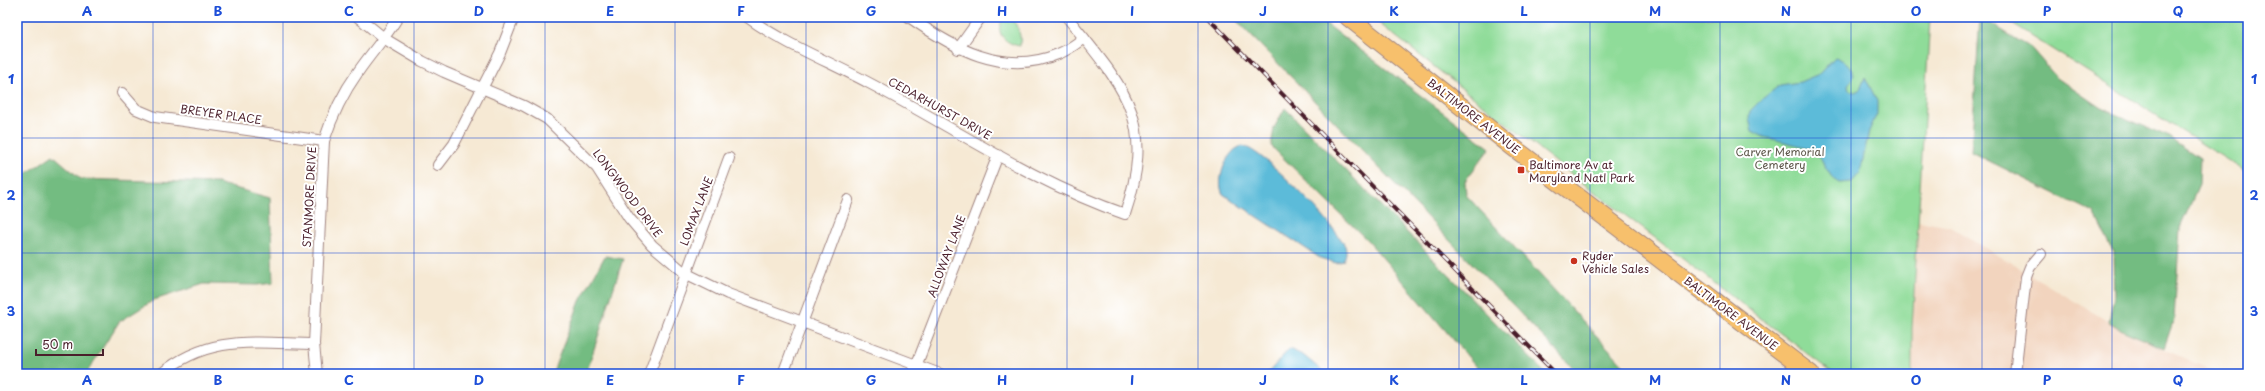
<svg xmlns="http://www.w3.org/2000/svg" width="2265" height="391" font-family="'Playpen Sans',sans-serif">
  <rect width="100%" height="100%" fill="#fff"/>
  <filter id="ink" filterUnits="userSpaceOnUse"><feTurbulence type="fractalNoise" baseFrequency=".025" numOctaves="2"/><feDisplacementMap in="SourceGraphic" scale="8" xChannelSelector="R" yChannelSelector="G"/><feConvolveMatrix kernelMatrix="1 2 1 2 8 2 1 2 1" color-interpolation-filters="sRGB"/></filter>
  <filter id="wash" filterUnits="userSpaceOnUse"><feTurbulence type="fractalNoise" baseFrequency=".012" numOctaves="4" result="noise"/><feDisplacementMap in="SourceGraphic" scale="16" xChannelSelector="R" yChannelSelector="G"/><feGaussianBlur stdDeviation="0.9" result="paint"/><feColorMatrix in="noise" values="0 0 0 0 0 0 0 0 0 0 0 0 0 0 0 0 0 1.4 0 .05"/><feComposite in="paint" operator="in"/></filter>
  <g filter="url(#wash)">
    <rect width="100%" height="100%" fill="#f6e9d4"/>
    <polygon fill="#f2d4be" points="1918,221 1951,227 2124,331 2219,374 1912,374 1912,328"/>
    <g fill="#8fdc99" stroke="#6c7e62">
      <path d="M1005 17C1017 19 1022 35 1020 46 1005 44 992 31 1005 17Z"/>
      <polygon points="1371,17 1930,17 1912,328 1912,374 1834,374 1571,174"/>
      <polygon points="2001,17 2248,17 2248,173"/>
    </g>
    <g fill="#73bc81" stroke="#5e6e56">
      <polygon points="1233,17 1317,17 1490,148 1465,181 1466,195 1632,374 1579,374"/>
      <polygon points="1980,17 2031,48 2057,78 2101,108 2167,136 2200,158 2199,185 2180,228 2174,319 2164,348 2124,331 2109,322 2114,297 2113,251 2094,213 1971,152"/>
      <polygon points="1285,108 1546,374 1483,374 1369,242 1271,146 1274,128"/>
      <polygon points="53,155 81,179 217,183 270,198 273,283 257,285 204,284 154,300 119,322 86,374 17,374 17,180"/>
      <polygon points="605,256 623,259 586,374 552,374 580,301"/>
    </g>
    <g fill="#5bbbd9" stroke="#526d82">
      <path d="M1835 57C1843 59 1851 67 1854 75L1848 85 1849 90 1856 92 1860 90 1865 77 1877 101V114L1869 131 1860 173 1852 182 1839 183 1833 179 1814 149 1764 137 1752 131 1749 119 1750 111 1762 99 1780 85 1800 82 1819 74Z"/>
      <path d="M1243 146C1263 150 1336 226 1345 246 1347 251 1346 256 1343 261L1336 263 1320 258 1223 194C1215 181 1227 148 1243 146Z"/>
      <polygon points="1289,349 1303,355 1326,374 1267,374"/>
    </g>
  </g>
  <g filter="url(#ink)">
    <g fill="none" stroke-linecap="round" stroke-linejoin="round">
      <defs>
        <g id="minor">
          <polyline points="358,17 385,39 422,61 444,72 524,106 547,119 597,168 629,218 652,245 685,273 728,294 940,374"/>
          <path d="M747 17C784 44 828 61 869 83 953 127 1034 183 1125 214 1157 119 1124 88 1067 17"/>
          <path d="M909 17C953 48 1003 77 1058 54 1067 51 1076 44 1084 38"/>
          <polyline points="958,49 981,17"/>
          <polyline points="122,93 136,109 155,117 324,141"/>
          <polyline points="438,165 454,144 500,53 514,17"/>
          <path d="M161 374C209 334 255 343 314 344"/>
          <path d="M317 374 314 344 324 141C332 116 343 93 358 72 371 53 386 37 398 17"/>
          <polyline points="649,374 729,158"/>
          <polyline points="783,374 848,200"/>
          <polyline points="913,374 998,155"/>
          <polyline points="2015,374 2026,277 2030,267 2041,254"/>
        </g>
        <polyline id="primary" points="1348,17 1514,148 1811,374"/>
      </defs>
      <use href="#minor" stroke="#a08480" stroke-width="12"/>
      <use href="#primary" stroke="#a08480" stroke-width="19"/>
      <use href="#minor" stroke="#fff" stroke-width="10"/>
      <use href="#primary" stroke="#f7c06c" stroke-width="17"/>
      <defs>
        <polyline id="rail" points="1207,17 1556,374"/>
      </defs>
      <use href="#rail" stroke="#4a1f2b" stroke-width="4"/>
      <use href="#rail" stroke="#fff" stroke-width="2.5" stroke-dasharray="8" stroke-linecap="butt"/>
    </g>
  </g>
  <path fill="none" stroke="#1d4ed8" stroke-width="1" stroke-opacity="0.55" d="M153 17V374M283 17V374M414 17V374M545 17V374M675 17V374M806 17V374M937 17V374M1067 17V374M1198 17V374M1328 17V374M1459 17V374M1590 17V374M1720 17V374M1851 17V374M1982 17V374M2112 17V374M17 138H2248M17 253H2248"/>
  <g fill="#c8321e" stroke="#fff" stroke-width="1.5">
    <rect x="1517" y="166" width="8" height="8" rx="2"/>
    <circle cx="1574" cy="261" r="4"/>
  </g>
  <g text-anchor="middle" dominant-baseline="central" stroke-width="4" stroke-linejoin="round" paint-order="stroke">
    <g font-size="11" fill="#4a1f2b" stroke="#fff">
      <text transform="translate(940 108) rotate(29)">CEDARHURST DRIVE</text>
      <text transform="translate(221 114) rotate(8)">BREYER PLACE</text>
      <text transform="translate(1474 116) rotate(38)">BALTIMORE AVENUE</text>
      <text transform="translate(628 193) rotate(53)">LONGWOOD DRIVE</text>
      <text transform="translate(309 197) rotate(-87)">STANMORE DRIVE</text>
      <text transform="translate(696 211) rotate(-69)">LOMAX LANE</text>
      <text transform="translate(946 256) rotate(-69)">ALLOWAY LANE</text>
      <text transform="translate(1731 313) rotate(37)">BALTIMORE AVENUE</text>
    </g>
    <g font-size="11" fill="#5f584c" stroke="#fff">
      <text x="1780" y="151">Carver Memorial<tspan x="1780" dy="13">Cemetery</tspan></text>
    </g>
    <g font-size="11" fill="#4a1f2b" stroke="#fff" text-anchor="start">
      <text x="1529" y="164">Baltimore Av at<tspan x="1529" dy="13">Maryland Natl Park</tspan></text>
      <text x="1582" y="255">Ryder<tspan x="1582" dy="13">Vehicle Sales</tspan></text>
    </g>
  </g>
  <rect width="2265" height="391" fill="none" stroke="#fff" stroke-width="44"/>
  <path d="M36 349v6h67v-6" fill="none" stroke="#4a1f2b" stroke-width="2"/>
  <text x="42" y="349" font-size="12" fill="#4a1f2b" stroke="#ffffff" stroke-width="3" paint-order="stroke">50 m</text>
  <rect x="22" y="22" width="2221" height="347" fill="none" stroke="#1d4ed8" stroke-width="1.5"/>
  <g font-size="13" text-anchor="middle" font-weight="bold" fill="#1d4ed8">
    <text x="87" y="16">A</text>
    <text x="218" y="16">B</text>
    <text x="349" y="16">C</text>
    <text x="479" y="16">D</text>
    <text x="610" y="16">E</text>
    <text x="741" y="16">F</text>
    <text x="871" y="16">G</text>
    <text x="1002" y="16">H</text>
    <text x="1132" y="16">I</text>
    <text x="1263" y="16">J</text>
    <text x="1394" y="16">K</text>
    <text x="1524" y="16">L</text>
    <text x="1655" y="16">M</text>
    <text x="1786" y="16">N</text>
    <text x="1916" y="16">O</text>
    <text x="2047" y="16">P</text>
    <text x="2178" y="16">Q</text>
    <text x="11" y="84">1</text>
    <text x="2254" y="84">1</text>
    <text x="11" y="200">2</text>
    <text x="2254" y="200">2</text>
    <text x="11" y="316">3</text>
    <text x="2254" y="316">3</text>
    <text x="87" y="385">A</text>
    <text x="218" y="385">B</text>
    <text x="349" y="385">C</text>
    <text x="479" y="385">D</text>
    <text x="610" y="385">E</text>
    <text x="741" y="385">F</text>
    <text x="871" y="385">G</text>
    <text x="1002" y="385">H</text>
    <text x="1132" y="385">I</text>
    <text x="1263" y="385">J</text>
    <text x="1394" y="385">K</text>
    <text x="1524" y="385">L</text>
    <text x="1655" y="385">M</text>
    <text x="1786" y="385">N</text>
    <text x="1916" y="385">O</text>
    <text x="2047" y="385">P</text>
    <text x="2178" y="385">Q</text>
  </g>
</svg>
